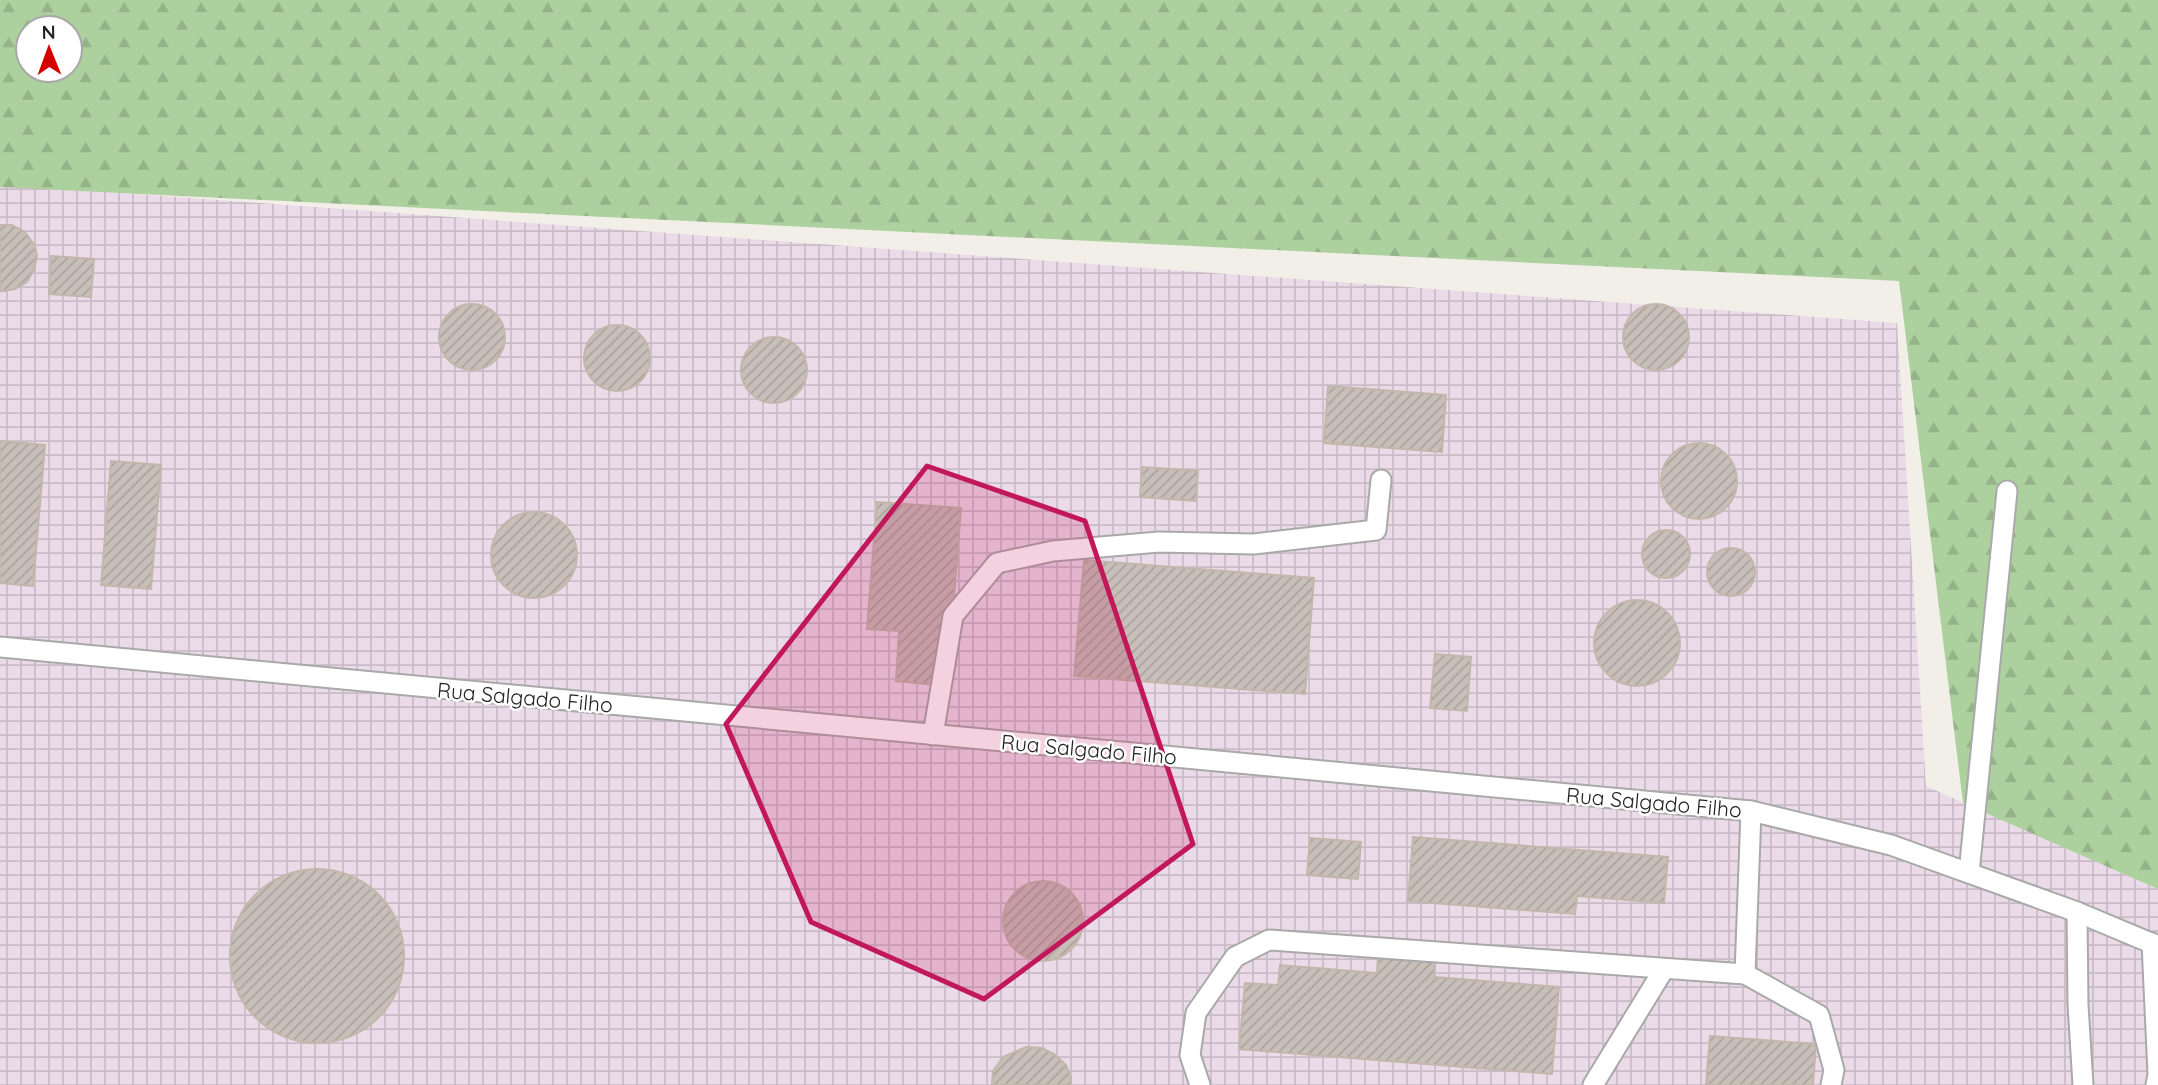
<svg xmlns="http://www.w3.org/2000/svg" width="2158" height="1085" font-family="Quicksand,sans-serif">
  <defs>
    <pattern id="industrial-grid" width="8" height="8" patternUnits="userSpaceOnUse" patternTransform="scale(1.75)"><rect width="8" height="8" fill="#ebdbe8"/><path d="M0 4h8M4 0v8" fill="none" stroke="#c9bcc7"/></pattern>
    <pattern id="forest-firs" width="22" height="20" patternUnits="userSpaceOnUse" patternTransform="scale(1.75)"><rect width="22" height="20" fill="#add19e"/><path d="M5 1l3.5 6h-7zM16 11l3.5 6h-7z" fill="#95b388"/></pattern>
    <pattern id="building-hatch" width="6" height="6" patternUnits="userSpaceOnUse" patternTransform="scale(1.75)"><rect width="6" height="6" fill="#c7bfb8"/><path d="M-1 1l2-2M0 6l6-6M5 7l2-2" fill="none" stroke="#aba49e"/></pattern>
  </defs>
  <rect width="100%" height="100%" fill="#f2efe9"/>
  <polygon fill="url(#industrial-grid)" points="0,184 1897,323 1926,786 2158,889 2158,1085 0,1085"/>
  <path fill="url(#forest-firs)" fill-rule="evenodd" d="M0 0H2158V889L1963 803 1899 281 0 187ZM28 28H70V70H28Z"/>
  <g fill="url(#building-hatch)" stroke="#c4b6ab" stroke-width="2">
    <polygon points="0,225 12,225 25,232 35,246 37,256 34,270 27,282 15,289 4,291 0,291"/>
    <polygon points="51,256 94,259 91,297 49,294"/>
    <circle cx="472" cy="337" r="33"/>
    <circle cx="1656" cy="337" r="33"/>
    <circle cx="617" cy="358" r="33"/>
    <circle cx="774" cy="370" r="33"/>
    <polygon points="1328,386 1446,395 1442,452 1324,443"/>
    <polygon points="0,441 45,445 33,586 0,583"/>
    <circle cx="1699" cy="481" r="38"/>
    <polygon points="111,461 161,465 151,589 101,585"/>
    <polygon points="1142,467 1198,471 1196,501 1140,497"/>
    <polygon points="877,502 961,508 947,686 896,681 899,631 867,629"/>
    <circle cx="534" cy="555" r="43"/>
    <circle cx="1666" cy="554" r="24"/>
    <circle cx="1731" cy="572" r="24"/>
    <polygon points="1084,560 1314,578 1305,694 1074,676"/>
    <circle cx="1637" cy="643" r="43"/>
    <polygon points="1435,654 1471,657 1467,711 1430,708"/>
    <polygon points="1413,837 1668,857 1664,903 1577,896 1575,914 1408,901"/>
    <polygon points="1310,838 1361,842 1358,879 1307,875"/>
    <circle cx="317" cy="956" r="87"/>
    <circle cx="1043" cy="921" r="40"/>
    <polygon points="1378,955 1435,959 1434,977 1559,987 1552,1074 1239,1049 1245,983 1278,985 1280,965 1377,973"/>
    <polygon points="1710,1036 1816,1044 1813,1085 1706,1085"/>
    <polygon points="1026,1047 1042,1048 1054,1054 1066,1065 1071,1077 1071,1085 992,1085 993,1071 1003,1057"/>
  </g>
  <g fill="none" stroke-linecap="round" stroke-linejoin="round">
    <defs>
      <g id="lane">
        <polyline points="0,647 1751,811 1891,845 2077,912 2158,946"/>
        <polyline points="933,735 953,616 997,563 1053,551 1159,542 1254,544 1376,530 1381,480"/>
        <polyline points="1969,873 2007,491"/>
        <polyline points="2077,912 2078,1005 2083,1085"/>
        <polyline points="2152,943 2158,1074 2156,1085"/>
        <polyline points="1745,974 1751,811"/>
        <polyline points="1200,1085 1190,1055 1196,1013 1235,957 1269,940 1745,974 1819,1015 1834,1070 1831,1085"/>
        <polyline points="1593,1085 1664,969"/>
      </g>
    </defs>
    <use href="#lane" stroke="#a9a9a9" stroke-width="23"/>
    <use href="#lane" stroke="#fff" stroke-width="19"/>
  </g>
  <path fill="#c2185b" fill-opacity="0.2" stroke="#c2185b" stroke-width="5" stroke-linejoin="round" d="M927 466 1085 521 1193 844 984 999 811 922 726 724Z"/>
  <g text-anchor="middle" dominant-baseline="central" stroke-width="5" stroke-linejoin="round" paint-order="stroke">
    <g font-size="21" fill="#222" stroke="#fff">
      <text transform="translate(525 697) rotate(5)">Rua Salgado Filho</text>
      <text transform="translate(1089 749) rotate(5)">Rua Salgado Filho</text>
      <text transform="translate(1654 802) rotate(5)">Rua Salgado Filho</text>
    </g>
  </g>
  <g transform="translate(49 49) rotate(359)"><circle r="33" fill="#ffffff" stroke="#a7a7a7" stroke-width="2"/>
  <path d="M0-5L12 26L0 18L-12 26Z" fill="#d40000"/>
  <text y="-10" font-size="19" font-weight="bold" text-anchor="middle" fill="#222222">N</text>
  </g>
</svg>
